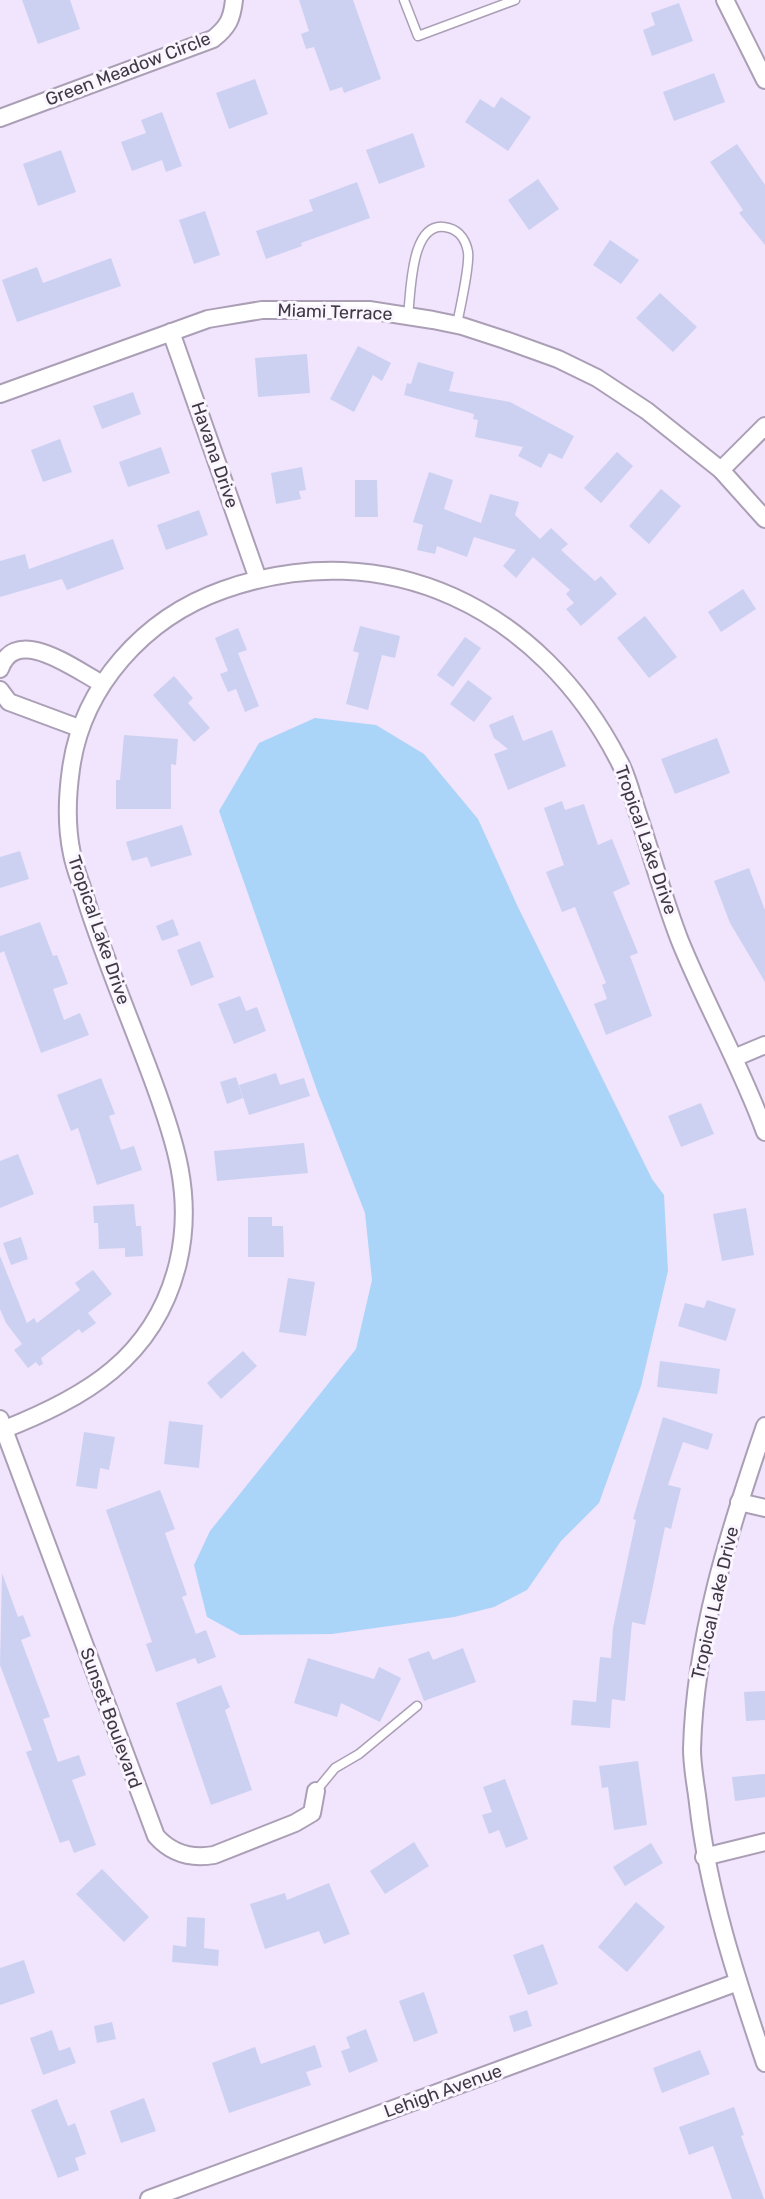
<svg xmlns="http://www.w3.org/2000/svg" width="765" height="2199" font-family="Rubik,sans-serif">
  <rect width="100%" height="100%" fill="#f1e4fd"/>
  <polygon fill="#abd4f9" points="315,718 376,725 424,754 478,819 517,905 652,1179 664,1195 668,1271 641,1386 599,1503 561,1541 527,1590 494,1607 454,1617 332,1634 240,1635 207,1617 194,1565 210,1531 356,1349 372,1280 365,1213 318,1093 219,811 259,743"/>
  <g fill="#ccd1f2">
    <polygon points="22,0 70,0 80,29 38,44"/>
    <polygon points="299,0 353,0 381,79 344,93 342,87 330,91 314,47 306,49 301,34 309,31"/>
    <polygon points="679,3 693,41 652,56 643,30 655,25 651,13"/>
    <polygon points="714,73 725,102 674,121 663,92"/>
    <polygon points="255,79 268,114 229,129 216,93"/>
    <polygon points="501,97 531,117 508,151 465,122 480,99 494,108"/>
    <polygon points="162,112 182,166 166,172 162,160 132,171 121,142 146,133 141,120"/>
    <polygon points="413,133 425,167 379,184 366,150"/>
    <polygon points="737,144 765,185 765,245 739,213 743,210 710,162"/>
    <polygon points="61,150 76,192 38,206 23,164"/>
    <polygon points="538,179 559,209 529,230 508,200"/>
    <polygon points="357,182 370,218 301,243 302,246 266,259 256,231 313,211 309,200"/>
    <polygon points="205,211 220,255 194,264 179,220"/>
    <polygon points="610,240 639,260 621,284 593,265"/>
    <polygon points="111,258 121,286 17,322 2,280 37,267 43,283"/>
    <polygon points="660,293 697,327 673,352 636,318"/>
    <polygon points="358,346 391,363 382,381 373,375 354,412 330,399"/>
    <polygon points="307,354 310,393 258,397 255,358"/>
    <polygon points="418,362 454,372 449,391 510,402 574,436 562,459 549,453 541,468 518,456 523,447 475,437 478,420 473,419 474,414 404,395 407,383 411,384"/>
    <polygon points="133,392 141,414 102,429 93,406"/>
    <polygon points="60,439 72,472 43,482 31,450"/>
    <polygon points="161,447 170,473 128,487 119,462"/>
    <polygon points="617,452 633,466 601,503 584,488"/>
    <polygon points="302,467 306,490 299,491 301,499 276,504 271,473"/>
    <polygon points="429,472 453,480 444,509 481,523 490,494 519,502 515,515 540,539 551,528 568,544 561,550 595,581 601,576 617,594 581,626 566,609 574,603 566,594 570,590 533,557 516,578 503,566 516,550 474,537 467,557 437,546 435,554 417,550 423,525 413,522"/>
    <polygon points="355,480 377,480 378,517 355,517"/>
    <polygon points="661,489 681,506 649,544 629,526"/>
    <polygon points="199,510 208,535 166,550 157,525"/>
    <polygon points="113,539 124,569 67,590 62,579 0,597 0,561 25,554 29,569"/>
    <polygon points="743,589 756,609 721,632 708,612"/>
    <polygon points="645,616 677,657 649,678 617,638"/>
    <polygon points="360,626 400,636 395,658 382,655 368,710 346,704 359,653 353,651"/>
    <polygon points="238,628 247,650 238,653 259,706 245,712 236,689 228,692 220,674 228,671 215,638"/>
    <polygon points="465,637 481,648 453,687 437,675"/>
    <polygon points="174,676 193,698 188,703 210,728 194,742 153,695"/>
    <polygon points="468,680 492,698 474,722 450,704"/>
    <polygon points="513,715 523,741 552,730 566,766 508,790 494,754 508,749 494,738 489,725"/>
    <polygon points="124,735 178,739 176,765 171,764 171,809 116,809 116,780 120,780"/>
    <polygon points="717,738 730,773 675,794 661,759"/>
    <polygon points="562,801 565,810 584,804 598,845 612,839 630,884 613,892 638,953 630,956 652,1016 606,1035 594,1004 607,999 602,985 606,983 575,907 562,912 546,872 564,865 544,808"/>
    <polygon points="182,825 192,855 151,867 147,857 132,861 126,842"/>
    <polygon points="20,851 29,879 0,888 0,857"/>
    <polygon points="749,868 765,910 765,982 730,923 714,881"/>
    <polygon points="173,919 179,935 162,941 156,926"/>
    <polygon points="40,922 53,956 57,955 68,984 53,989 64,1020 80,1013 89,1035 41,1053 4,951 0,953 0,936"/>
    <polygon points="200,941 214,977 191,986 177,950"/>
    <polygon points="240,996 246,1011 257,1007 266,1031 234,1044 218,1004"/>
    <polygon points="276,1073 280,1085 304,1078 310,1096 249,1115 239,1085"/>
    <polygon points="236,1077 243,1098 227,1104 220,1082"/>
    <polygon points="101,1078 115,1114 109,1116 121,1150 134,1146 142,1170 97,1185 78,1128 71,1131 57,1095"/>
    <polygon points="701,1103 714,1134 681,1147 668,1116"/>
    <polygon points="304,1143 308,1173 217,1181 214,1151"/>
    <polygon points="18,1154 34,1194 0,1208 0,1161"/>
    <polygon points="134,1204 136,1226 141,1226 143,1256 125,1257 125,1248 99,1249 98,1223 94,1223 93,1206"/>
    <polygon points="746,1208 754,1255 722,1261 713,1214"/>
    <polygon points="248,1217 272,1217 272,1226 283,1226 284,1257 248,1257"/>
    <polygon points="21,1237 28,1259 11,1265 3,1243"/>
    <polygon points="0,1256 27,1323 34,1318 37,1323 80,1290 75,1283 93,1270 112,1294 88,1313 96,1323 82,1333 79,1329 41,1358 43,1364 39,1366 36,1362 28,1368 14,1350 22,1344 6,1323 0,1309"/>
    <polygon points="288,1278 315,1282 306,1336 279,1332"/>
    <polygon points="707,1300 736,1309 726,1341 678,1326 685,1303 704,1308"/>
    <polygon points="243,1351 257,1366 221,1399 207,1383"/>
    <polygon points="660,1361 720,1369 717,1394 657,1387"/>
    <polygon points="663,1417 713,1434 708,1450 683,1442 668,1485 681,1488 671,1529 665,1527 645,1625 632,1622 625,1701 612,1699 610,1728 571,1725 573,1700 596,1702 600,1657 611,1658 613,1628 636,1520 633,1519"/>
    <polygon points="169,1421 203,1425 199,1468 164,1464"/>
    <polygon points="84,1432 115,1437 109,1470 100,1468 97,1489 76,1486"/>
    <polygon points="160,1490 175,1529 165,1533 187,1595 182,1597 196,1634 206,1630 216,1657 198,1664 195,1658 156,1672 146,1644 152,1642 106,1510"/>
    <polygon points="2,1573 18,1617 23,1615 31,1636 21,1640 50,1717 43,1719 58,1762 79,1755 86,1775 72,1780 96,1845 74,1853 69,1840 60,1843 26,1752 32,1750 0,1665"/>
    <polygon points="463,1648 476,1682 424,1701 408,1659 429,1651 433,1660"/>
    <polygon points="308,1658 374,1679 379,1667 401,1678 380,1722 341,1703 337,1717 294,1703"/>
    <polygon points="221,1685 230,1707 225,1710 252,1790 211,1805 176,1703"/>
    <polygon points="765,1691 765,1720 746,1721 744,1692"/>
    <polygon points="638,1761 647,1825 614,1830 608,1787 602,1788 599,1766"/>
    <polygon points="765,1774 765,1797 735,1801 732,1777"/>
    <polygon points="505,1779 528,1839 506,1848 499,1830 489,1834 482,1815 492,1812 483,1787"/>
    <polygon points="414,1842 429,1866 385,1894 370,1871"/>
    <polygon points="651,1843 663,1863 625,1886 613,1867"/>
    <polygon points="102,1869 149,1917 124,1942 76,1894"/>
    <polygon points="329,1883 350,1934 324,1944 319,1931 265,1949 250,1904 285,1893 287,1900"/>
    <polygon points="636,1902 665,1927 627,1972 598,1947"/>
    <polygon points="187,1917 205,1918 204,1948 219,1950 218,1966 172,1962 173,1945 186,1947"/>
    <polygon points="543,1944 558,1984 528,1995 513,1955"/>
    <polygon points="24,1960 35,1993 0,2005 0,1968"/>
    <polygon points="424,1992 438,2033 414,2042 399,2001"/>
    <polygon points="527,2010 532,2026 514,2032 509,2016"/>
    <polygon points="112,2022 116,2039 97,2043 94,2026"/>
    <polygon points="366,2029 378,2061 349,2073 341,2051 350,2048 346,2037"/>
    <polygon points="52,2030 59,2051 70,2047 76,2063 43,2075 30,2038"/>
    <polygon points="315,2045 322,2067 306,2072 311,2085 229,2113 212,2063 255,2047 261,2064"/>
    <polygon points="700,2050 710,2074 662,2093 653,2068"/>
    <polygon points="144,2098 156,2131 121,2143 110,2111"/>
    <polygon points="57,2099 68,2126 75,2123 86,2154 75,2158 79,2170 58,2178 31,2110"/>
    <polygon points="734,2107 744,2135 741,2136 764,2199 732,2199 713,2146 689,2155 679,2127"/>
  </g>
  <g fill="none" stroke-linecap="round" stroke-linejoin="round">
    <defs>
      <g id="lane">
        <polyline points="404,0 418,36 515,0"/>
        <path d="M408 316C411 293 410 216 449 228 460 231 466 241 468 252 470 267 460 307 457 325"/>
        <polyline points="316,1791 335,1768 359,1754 417,1706"/>
      </g>
      <g id="street">
        <polyline points="725,0 765,80"/>
        <path d="M0 118 213 39C228 27 232 19 234 0"/>
        <polyline points="171,332 258,579"/>
        <polyline points="0,394 208,319 262,310 369,310 433,320 462,326 505,340 558,359 597,378 647,411 721,470 765,519"/>
        <polyline points="721,470 765,426"/>
        <path d="M0 669C16 624 74 669 101 683"/>
        <polyline points="0,690 9,702 79,728"/>
        <polyline points="734,1058 765,1045"/>
        <path d="M0 1419 156 1836C171 1853 191 1859 214 1855L295 1823 312 1813 316 1791"/>
        <path d="M765 1426C729 1531 695 1637 692 1749 692 1767 696 1786 698 1803 708 1893 736 1977 765 2063"/>
        <path d="M0 1431C85 1398 155 1358 178 1263 194 1196 175 1140 152 1078 130 1019 105 960 86 900 82 885 75 870 72 854 66 826 67 797 71 769 82 687 144 618 223 590 387 532 541 609 619 761 628 777 632 797 638 814 652 856 664 900 680 941 706 1005 741 1066 765 1132"/>
        <polyline points="739,1502 765,1508"/>
        <polyline points="704,1857 765,1842"/>
        <polyline points="149,2199 738,1982"/>
      </g>
    </defs>
    <use href="#lane" stroke="#ab9fb6" stroke-width="11"/>
    <use href="#street" stroke="#ab9fb6" stroke-width="20"/>
    <use href="#lane" stroke="#fff" stroke-width="8"/>
    <use href="#street" stroke="#fff" stroke-width="16"/>
  </g>
  <g text-anchor="middle" dominant-baseline="central" stroke-width="6" stroke-linejoin="round" paint-order="stroke">
    <g font-size="18" fill="#3f3943" stroke="#faf5ff">
      <text transform="translate(128 69) rotate(-21)">Green Meadow Circle</text>
      <text transform="translate(335 312) rotate(2)">Miami Terrace</text>
      <text transform="translate(215 455) rotate(71)">Havana Drive</text>
      <text transform="translate(646 840) rotate(71)">Tropical Lake Drive</text>
      <text transform="translate(99 930) rotate(71)">Tropical Lake Drive</text>
      <text transform="translate(715 1603) rotate(-77)">Tropical Lake Drive</text>
      <text transform="translate(111 1718) rotate(70)">Sunset Boulevard</text>
      <text transform="translate(443 2091) rotate(-20)">Lehigh Avenue</text>
    </g>
  </g>
</svg>
